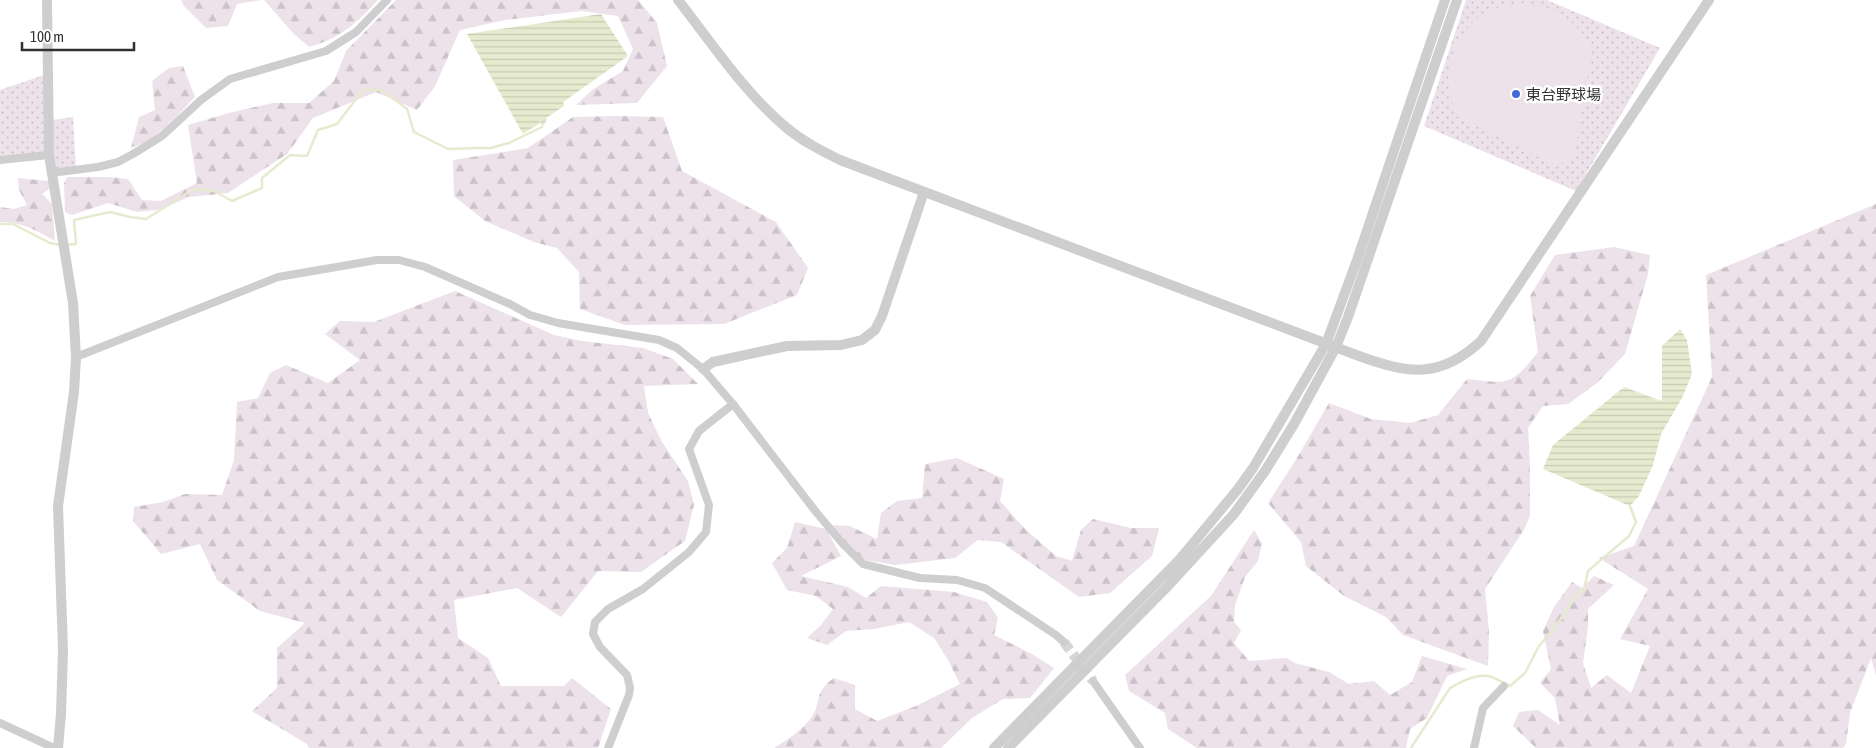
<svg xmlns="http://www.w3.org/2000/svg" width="1876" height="748" font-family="'Asap Condensed','Noto Sans JP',sans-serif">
  <defs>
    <pattern id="green-dots" width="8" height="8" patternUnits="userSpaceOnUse" patternTransform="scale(1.25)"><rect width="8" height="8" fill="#ede1ea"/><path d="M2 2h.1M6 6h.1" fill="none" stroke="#ccc2c9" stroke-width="1.8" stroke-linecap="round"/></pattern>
    <pattern id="forest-firs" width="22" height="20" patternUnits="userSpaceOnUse" patternTransform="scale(1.25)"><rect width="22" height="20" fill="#ede1ea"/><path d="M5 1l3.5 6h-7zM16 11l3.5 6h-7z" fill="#ccc2c9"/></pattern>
    <pattern id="water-rules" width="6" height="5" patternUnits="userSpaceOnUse" patternTransform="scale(1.25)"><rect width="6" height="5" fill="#e6ebcf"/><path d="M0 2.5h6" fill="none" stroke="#c6cab2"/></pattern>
  </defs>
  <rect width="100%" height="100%" fill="#fff"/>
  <g fill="url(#green-dots)">
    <polygon points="1466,0 1547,0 1660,48 1576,191 1424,126"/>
    <polygon points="44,75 45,121 73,117 76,168 53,170 52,154 0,156 0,90"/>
  </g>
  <g fill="url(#forest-firs)">
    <polygon points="181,0 261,0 237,4 228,26 206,28 184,6"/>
    <path d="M264 0H378C356 24 340 38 309 47L294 34Z"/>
    <polygon points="396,0 638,0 657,23 667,66 637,103 576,105 592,90 623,71 633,49 618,16 581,11 505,20 460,30 435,86 417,110 376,92 313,118 287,154 228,193 189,197 158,210 137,212 108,203 72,215 65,212 64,183 67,177 109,177 128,179 142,200 161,201 197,183 188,125 229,113 273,103 309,103 334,81 346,51"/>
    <path d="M183 66 195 97C176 117 158 139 131 148L139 117 155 110 152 81 169 68Z"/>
    <polygon points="619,116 663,117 682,171 776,222 808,268 797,295 724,324 625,325 580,309 579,272 557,248 534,242 485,221 454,196 453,160 528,148 573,117"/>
    <path d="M18 178 49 181 51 187 42 194 52 204 55 241C38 231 20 221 0 222V207L14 209 27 205 19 190Z"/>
    <polygon points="1876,204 1876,676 1871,658 1850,713 1846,744 1843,748 1536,748 1513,726 1519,712 1538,710 1560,725 1555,698 1540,683 1551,669 1543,631 1554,607 1572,582 1582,588 1594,576 1614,585 1588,609 1588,627 1583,663 1591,688 1607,675 1631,693 1650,646 1620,639 1648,589 1599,558 1634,546 1712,377 1706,275"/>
    <path d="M1614 247 1650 255 1648 274 1625 354 1597 383 1568 404 1543 406 1528 428 1530 467V515L1525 528 1485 589 1489 631 1488 666 1403 635 1386 617 1344 596 1306 566 1301 542 1268 503 1297 458 1329 403 1371 419 1410 423 1438 415 1467 379C1509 384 1511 386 1538 352L1530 296 1555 255Z"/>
    <polygon points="455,291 554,335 582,341 643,348 673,359 698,384 644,386 648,413 662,442 688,481 694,505 685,541 641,572 598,571 561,617 517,588 454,600 458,638 488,658 501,686 564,686 572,678 611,709 598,748 309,748 307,744 252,711 277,688 277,648 305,623 260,611 217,580 200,544 161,554 133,521 134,507 163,502 185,494 222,495 234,460 237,402 258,398 270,373 286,365 328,383 360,360 325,334 340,321 374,322"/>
    <polygon points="957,458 1004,479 1000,501 1026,530 1056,556 1072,561 1081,530 1093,519 1131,528 1159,528 1152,556 1110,593 1079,597 1001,542 978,540 955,558 895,565 859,559 830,525 850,526 877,539 881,513 897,501 922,498 925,464"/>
    <path d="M795 522 826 529 841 556 801 576 848 587 866 598 881 586 954 592 987 602 998 618 994 635 1032 654 1054 668 1030 698 1003 699 972 718 941 748H774C787 740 801 731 811 718 823 702 812 693 834 678L855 685V709L877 721 916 706 960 684 948 660 934 638 909 622 874 629 846 631 827 645 807 638 821 625 833 609 816 596 787 590 772 563 787 548Z"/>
    <polygon points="1254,530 1262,543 1258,561 1245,577 1235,605 1234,622 1241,630 1234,643 1249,661 1287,658 1295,663 1329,672 1349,684 1374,681 1390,695 1412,682 1422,656 1467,669 1447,676 1427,718 1410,729 1406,748 1197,748 1168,729 1165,713 1129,691 1125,675 1211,596"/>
  </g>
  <path fill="#ede1ea" d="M1519 3C1556 6 1571 17 1593 46L1574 156 1558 166 1459 118C1455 109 1449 98 1449 89 1446 63 1458 33 1479 16 1490 8 1506 5 1519 3Z"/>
  <g fill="url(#water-rules)">
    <polygon points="601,14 628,56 563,102 564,106 546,118 547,120 542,127 539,118 540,123 523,134 467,34"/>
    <polygon points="1680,329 1687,340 1692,374 1682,398 1661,434 1653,465 1639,496 1630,506 1543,469 1553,445 1624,387 1662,401 1662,346"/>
  </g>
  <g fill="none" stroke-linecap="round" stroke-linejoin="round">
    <g stroke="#e6ebcf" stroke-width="2.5">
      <polyline points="0,224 13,224 50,243 61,245"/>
      <polyline points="67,245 76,244 74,220 110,212 130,217 146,219 194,189 214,191 232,201 262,188 262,178 290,155 307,156 318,130 337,124 363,90 379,90 386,93 407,109 414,132 448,149 477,148 491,148 509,143 542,127"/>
      <path d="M1411 748 1450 688C1460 682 1476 674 1488 676 1495 677 1503 683 1510 686L1525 673 1539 646 1556 626 1578 593 1584 590 1588 571 1629 536 1636 522 1630 506"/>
    </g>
    <polyline stroke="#d6d6d6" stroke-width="10" stroke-dasharray="10 5" stroke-linecap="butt" points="1064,642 1093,681"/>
    <g stroke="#cecece" stroke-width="8">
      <polyline points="0,160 49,155"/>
      <polyline points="51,173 98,167 118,162 133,154 162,136 201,100 230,79 326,51 356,32 387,0"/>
      <polyline points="76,357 278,277 377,260 399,260 425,267 510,304 530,315 558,323 659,340 677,348 703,369 733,404 816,512 843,544 863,564 920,578 957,580 985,588 1056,635 1064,642"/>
      <polyline points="1093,681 1140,748"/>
      <polyline points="0,723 54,748"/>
      <polyline points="608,748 629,695 630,688 627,675 600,647 593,634 595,622 608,609 643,589 689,552 706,532 709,505 689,449 699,431 733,404"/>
      <polyline points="1474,748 1483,708 1504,686"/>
    </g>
    <g stroke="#cecece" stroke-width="10">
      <polyline points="47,0 49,155 73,303 76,357 74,392 58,506 63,650 61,714 58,748"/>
      <path d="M678 0C711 42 746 95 788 129 804 142 822 151 840 160L1359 356C1409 374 1440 379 1481 341L1709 0"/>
      <polyline points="703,369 713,362 787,346 841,345 862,340 875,330 882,316 924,192"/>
      <polyline points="994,748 1180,559 1238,489 1253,468 1326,344 1357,260 1445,0"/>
      <polyline points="1008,748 1165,589 1234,514 1265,471 1294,424 1336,347 1348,317 1457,0"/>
    </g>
  </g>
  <circle fill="#426bda" stroke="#fff" stroke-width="2" cx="1516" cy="94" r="5"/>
  <g text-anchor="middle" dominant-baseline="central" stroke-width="5" stroke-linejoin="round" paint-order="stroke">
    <g font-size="15" fill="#313131" stroke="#fff" text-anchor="start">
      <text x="1526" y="94">東台野球場</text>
    </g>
  </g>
  <path d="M22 42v8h112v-8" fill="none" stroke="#313131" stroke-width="2.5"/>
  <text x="30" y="42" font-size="15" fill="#313131" stroke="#ffffff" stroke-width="4" paint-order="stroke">100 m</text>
</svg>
